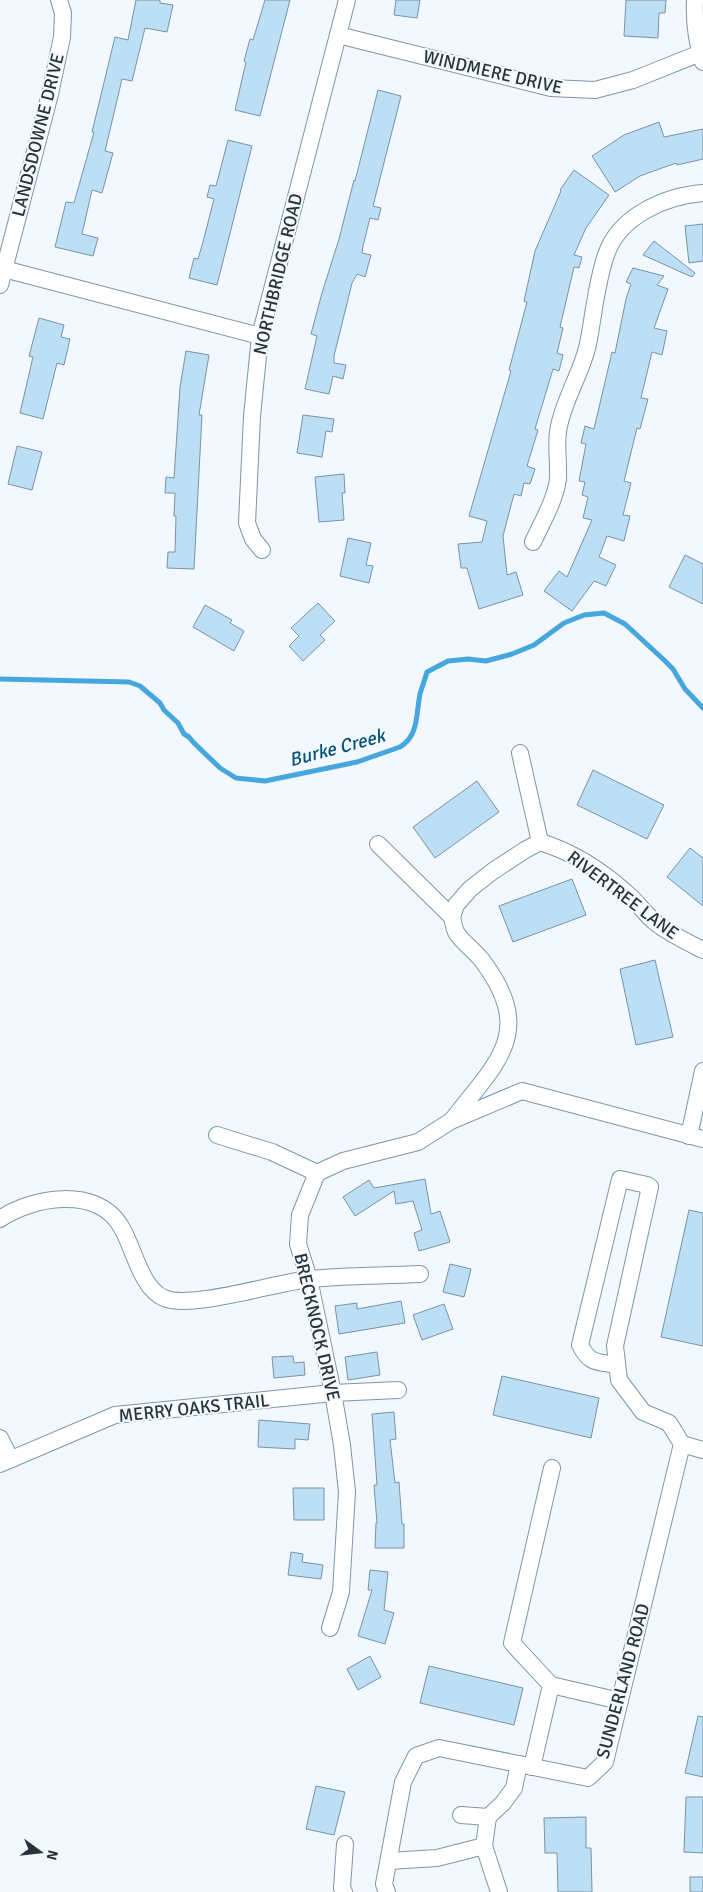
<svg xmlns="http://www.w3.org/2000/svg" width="703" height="1892" font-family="Signika,sans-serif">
  <rect width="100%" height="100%" fill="#f2f8fd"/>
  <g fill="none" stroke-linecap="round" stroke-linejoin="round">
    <path stroke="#45a7dd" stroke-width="5" d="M0 679 129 682 140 686 160 703 164 710 178 723 184 734 189 737 193 742 220 768 236 778 265 781 357 762 400 747C419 736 416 713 420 694 422 687 425 679 427 672L448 661 468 659 486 661 512 654 534 645 564 623 584 615 604 613 625 624 663 659 673 669 685 689 703 708"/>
  </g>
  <g fill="#bddff6" stroke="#7694a8">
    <polygon points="136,0 160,0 160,3 173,5 167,32 145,28 132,81 122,79 105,151 113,153 102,193 92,190 82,234 98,238 93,256 55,247 66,202 74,203 94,132 92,132 115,37 128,40"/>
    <polygon points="265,0 290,0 260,116 235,110 246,62 244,61 250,39 253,40"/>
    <polygon points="396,0 420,0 417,18 394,15"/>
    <polygon points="626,0 666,0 665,13 659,13 658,38 624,36"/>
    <polygon points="378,90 401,96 373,206 381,208 378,220 370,218 363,246 362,253 371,255 365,277 357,274 352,283 334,356 334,363 346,365 343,379 333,376 329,394 305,389 317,336 311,334 322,293 339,239 354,180 355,181"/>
    <polygon points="659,122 664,137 703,129 703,159 677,165 676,163 640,176 615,192 592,156 624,135"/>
    <polygon points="228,140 252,146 217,285 189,278 194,258 198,259 203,242 214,199 207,197 210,185 216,186"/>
    <polygon points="574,170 609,195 586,228 574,255 582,257 579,268 574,267 560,327 563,328 557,353 563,355 559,371 553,369 535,429 538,430 527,466 535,469 530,484 524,483 521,496 514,494 503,536 507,575 516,572 523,595 479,609 467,568 461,568 458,544 482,542 487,521 469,516 511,371 509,370 527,302 524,301 535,251 561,191 560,190"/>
    <polygon points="703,224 703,261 689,263 685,226"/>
    <polygon points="654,241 695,273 692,277 643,255"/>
    <polygon points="633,268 664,276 657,285 668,289 654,328 667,331 662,355 652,352 641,398 648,399 640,429 637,428 624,481 631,483 623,515 630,516 624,541 607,536 599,557 616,565 606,586 594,581 572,611 544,591 559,571 567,577 592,520 583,518 588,497 582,495 585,482 579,481 586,444 581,443 585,426 594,429 612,352 615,353 626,299 631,284 626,282"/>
    <polygon points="39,318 64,325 61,337 70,339 64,365 57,363 43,419 20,413 33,357 29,356"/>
    <polygon points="186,351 209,355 199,415 202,415 194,569 167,568 168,552 175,552 176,516 174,516 175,493 165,493 166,477 174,478 180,387"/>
    <polygon points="303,415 334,419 332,432 326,431 322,457 297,453"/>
    <polygon points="17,446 42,452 32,490 8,484"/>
    <polygon points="344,474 345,493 342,493 344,520 319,522 315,477"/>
    <polygon points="348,538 371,543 366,565 373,566 369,583 340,576"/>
    <polygon points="685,555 703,564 703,604 669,587"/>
    <polygon points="318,603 335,621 320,635 325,640 303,661 289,646 299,636 291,628"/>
    <polygon points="205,605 232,620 230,623 244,631 234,651 193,627"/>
    <polygon points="593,770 664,805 647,839 577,805"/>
    <polygon points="477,781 499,812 435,858 413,827"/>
    <polygon points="690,848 703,858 703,906 667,877"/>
    <polygon points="572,879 586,915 513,942 499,906"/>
    <polygon points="655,960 673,1037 636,1045 620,969"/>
    <polygon points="425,1179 431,1214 440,1211 450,1242 419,1251 414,1233 422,1230 413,1201 396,1204 394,1191 355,1216 343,1197 369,1180 374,1188"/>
    <polygon points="689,1210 703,1213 703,1346 661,1337"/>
    <polygon points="450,1264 471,1269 464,1297 443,1292"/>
    <polygon points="401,1301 405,1323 339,1334 335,1306 357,1303 357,1309"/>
    <polygon points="444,1304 453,1329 422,1340 413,1315"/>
    <polygon points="377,1352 380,1375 348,1380 345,1357"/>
    <polygon points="293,1356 294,1363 304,1362 305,1375 274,1378 272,1357"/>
    <polygon points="502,1376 599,1398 591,1438 493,1415"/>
    <polygon points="394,1412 396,1439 390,1440 395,1483 399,1482 402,1524 404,1524 404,1548 375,1548 376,1523 377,1523 374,1485 377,1485 372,1414"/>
    <polygon points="259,1420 310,1424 308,1440 295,1439 295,1449 258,1447"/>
    <polygon points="293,1488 324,1488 324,1520 294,1520"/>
    <polygon points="291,1552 303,1554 302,1562 323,1565 321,1579 288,1575"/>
    <polygon points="370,1570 388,1572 384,1610 394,1613 385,1644 358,1636 372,1590 368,1590"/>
    <polygon points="370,1656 381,1677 358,1690 347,1669"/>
    <polygon points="429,1666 523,1688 514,1725 420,1703"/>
    <polygon points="698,1716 703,1717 703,1777 685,1773"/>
    <polygon points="316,1786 345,1792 334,1835 306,1829"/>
    <polygon points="686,1797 703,1797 703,1853 684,1852"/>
    <polygon points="586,1817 586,1848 591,1848 592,1892 558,1892 557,1853 545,1853 544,1818"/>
    <rect x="690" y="1877" width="13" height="15"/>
  </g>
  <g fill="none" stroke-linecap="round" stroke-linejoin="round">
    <defs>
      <g id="minor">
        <path d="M695 0C694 20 697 43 703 62"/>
        <polyline points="338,35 551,88 595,90 633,80 703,52"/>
        <polyline points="4,269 260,336"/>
        <polyline points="0,285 50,94 62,37 63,13 59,0"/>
        <path d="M533 542C542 522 555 501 558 479 559 461 555 443 559 426 565 397 582 372 588 344 594 314 596 284 606 255 619 216 665 196 703 193"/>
        <polyline points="262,550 253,539 247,523 252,416 260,336 347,0"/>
        <polyline points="520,753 540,842"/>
        <path d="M378 844 452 917C453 922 454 928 456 932 463 944 476 951 484 963 535 1033 497 1062 453 1119"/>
        <path d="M452 917 456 905 470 889 493 871 525 850 540 842C574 852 606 874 632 898 640 906 647 916 656 923 670 934 687 942 703 950"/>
        <polyline points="217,1135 272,1152 317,1173"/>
        <polyline points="689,1136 703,1071"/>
        <path d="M0 1219C32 1197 96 1186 120 1225 133 1244 140 1288 164 1298 191 1310 277 1282 310 1279 346 1275 383 1276 420 1274"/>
        <path d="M617 1365C598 1362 589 1364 580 1345L620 1179 647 1185 650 1187 615 1346 619 1380 643 1412 669 1423 682 1444 703 1450"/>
        <polyline points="0,1438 10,1458"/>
        <polyline points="0,1464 115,1415 333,1393 398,1390"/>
        <polyline points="552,1468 512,1643 551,1685 620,1701"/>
        <polyline points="330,1628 341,1592 347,1492 342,1445 333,1393 309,1279 298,1244 300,1215 317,1173 343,1161 418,1142 451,1121 522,1091 703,1139"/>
        <polyline points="532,1767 551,1685"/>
        <polyline points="461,1815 488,1817"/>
        <polyline points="484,1846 488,1817 503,1803 514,1788 519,1764"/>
        <polyline points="389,1861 437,1858 484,1846 499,1892"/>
        <polyline points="344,1892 342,1888 345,1844"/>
        <polyline points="387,1892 384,1884 403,1782 416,1756 439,1748 588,1778 605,1762 682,1444"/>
      </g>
    </defs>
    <use href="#minor" stroke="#7998ab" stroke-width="18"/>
    <use href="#minor" stroke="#fff" stroke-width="16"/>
  </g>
  <g text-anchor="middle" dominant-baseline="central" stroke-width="4" stroke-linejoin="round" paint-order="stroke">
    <g font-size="18" fill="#26333b" stroke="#f2f8fd">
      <text transform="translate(493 72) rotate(13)">WINDMERE DRIVE</text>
      <text transform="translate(38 135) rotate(-76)">LANDSDOWNE DRIVE</text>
      <text transform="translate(278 274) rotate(-77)">NORTHBRIDGE ROAD</text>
      <text transform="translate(623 895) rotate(37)">RIVERTREE LANE</text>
      <text transform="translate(317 1327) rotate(77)">BRECKNOCK DRIVE</text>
      <text transform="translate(194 1408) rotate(-6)">MERRY OAKS TRAIL</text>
      <text transform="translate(623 1681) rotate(-75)">SUNDERLAND ROAD</text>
    </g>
    <g font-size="19" font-style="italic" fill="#035478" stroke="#f2f8fd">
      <text transform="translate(337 748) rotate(-15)">Burke Creek</text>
    </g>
  </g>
  <g transform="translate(40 1852) rotate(105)" stroke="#f2f8fd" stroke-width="4" paint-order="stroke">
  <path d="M0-4L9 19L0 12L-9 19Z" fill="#26333b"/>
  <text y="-8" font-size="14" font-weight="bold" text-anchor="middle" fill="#26333b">N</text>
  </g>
</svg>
